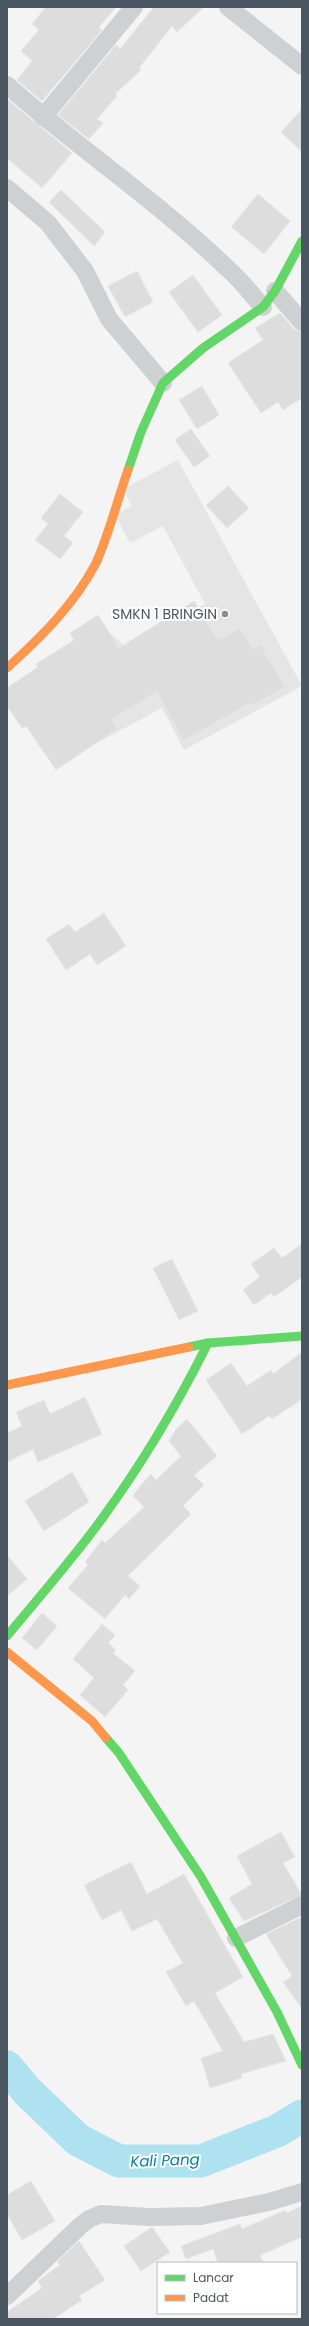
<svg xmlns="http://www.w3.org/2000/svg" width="309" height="2326" font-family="Poppins,sans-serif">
  <rect width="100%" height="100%" fill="#f4f4f4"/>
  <polygon fill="#e6e5e6" points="178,460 302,686 184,750 162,708 65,760 98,623 126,647 205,604 163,526 130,543 115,515 132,506 123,489"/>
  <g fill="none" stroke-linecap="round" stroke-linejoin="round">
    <polyline stroke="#aee2f0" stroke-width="33" points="7,2067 27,2091 78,2140 119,2161 201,2161 277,2131 302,2116"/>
  </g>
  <g fill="#ddddde" stroke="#e5e6e7">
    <polygon points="46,7 116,7 99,27 102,30 42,101 17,80 32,61 21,51 39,30 32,24"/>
    <polygon points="154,7 204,7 177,32 172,26 139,68 141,70 115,94 117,96 97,119 103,123 89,139 58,115 116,45 120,49"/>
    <polygon points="7,99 72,153 42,188 7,158"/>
    <polygon points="302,109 302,152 281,132"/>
    <polygon points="61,190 105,232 94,246 49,202"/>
    <polygon points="258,194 290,221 264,254 231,227"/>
    <polygon points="137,271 153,302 125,317 108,286"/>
    <polygon points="193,275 222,315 198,332 169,292"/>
    <polygon points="280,313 294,329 302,332 302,398 283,410 278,402 261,413 228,363 263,340 255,328"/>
    <polygon points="202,386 219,415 197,429 179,400"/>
    <polygon points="191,429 210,456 194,467 175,440"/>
    <polygon points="228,486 249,508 227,528 206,505"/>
    <polygon points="60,494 83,512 64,536 73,543 60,559 35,540 48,524 41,518"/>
    <polygon points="194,601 218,640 240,628 252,649 260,644 285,687 252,706 250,703 183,741 157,691 112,720 117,729 56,770 26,726 22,728 7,706 7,688 38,667 36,664 74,640 70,633 98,615 119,648"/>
    <polygon points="104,913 126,946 97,965 90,954 66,970 46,939 69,924 75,932"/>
    <polygon points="302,1244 302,1277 274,1297 271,1293 254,1305 243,1290 260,1277 251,1264 274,1248 282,1258"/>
    <polygon points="172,1259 198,1311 179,1320 153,1268"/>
    <polygon points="302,1352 302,1399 272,1419 269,1416 242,1434 206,1380 231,1363 247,1386 271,1370 273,1374"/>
    <polygon points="85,1397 102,1434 38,1462 33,1449 7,1462 7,1433 22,1426 16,1412 44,1400 50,1414"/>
    <polygon points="187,1419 217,1456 194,1475 204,1485 183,1506 191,1514 128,1576 140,1586 129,1599 125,1595 105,1619 68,1588 88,1565 85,1562 102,1540 105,1543 144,1507 133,1496 141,1485 151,1474 156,1480 181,1456 169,1441 176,1429"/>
    <polygon points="72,1472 89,1502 44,1531 25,1501"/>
    <polygon points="7,1555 27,1579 7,1596"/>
    <polygon points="42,1613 57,1626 37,1650 22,1638"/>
    <polygon points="102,1624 115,1635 108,1643 116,1650 113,1653 135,1671 123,1685 128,1690 105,1717 80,1695 94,1678 73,1659"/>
    <polygon points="281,1832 295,1857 283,1863 302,1895 244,1921 229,1898 252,1884 237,1856"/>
    <polygon points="131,1862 147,1894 184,1874 243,1977 215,1993 244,2042 273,2034 286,2061 241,2074 242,2078 210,2088 201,2058 223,2051 194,2001 186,2006 166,1972 183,1963 157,1919 132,1931 121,1910 102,1920 84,1885"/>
    <polygon points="302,1917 302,2009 283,1982 292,1976 266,1934"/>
    <polygon points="31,2181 55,2221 22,2240 7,2214 7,2195"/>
    <polygon points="302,2206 302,2237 260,2255 263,2263 218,2263 213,2249 186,2259 181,2246 240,2224 242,2229 285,2210 287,2213"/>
    <polygon points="152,2227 170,2252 141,2271 124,2246"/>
    <polygon points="79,2241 105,2280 79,2296 82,2300 53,2319 7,2319 7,2312 42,2288 38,2281 60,2265 57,2262"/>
  </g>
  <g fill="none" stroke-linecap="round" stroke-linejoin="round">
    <g stroke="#ced0d2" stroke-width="18">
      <polyline points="228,7 302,66"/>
      <path d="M7 85C79 149 159 202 228 269 241 280 251 294 263 307"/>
      <polyline points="43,117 134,7"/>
      <polyline points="7,188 48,223 85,271 109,319 163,383"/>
      <polyline points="275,291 302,322"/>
      <polyline points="236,1938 302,1905"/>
      <polyline points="7,2296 80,2226 89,2219 101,2214 149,2217 201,2216 269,2202 302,2192"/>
    </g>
    <g stroke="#63d668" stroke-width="9">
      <polyline points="128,470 141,432 163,383 203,348 263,307 275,291 302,241"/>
      <polyline points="189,1347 208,1343 302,1336"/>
      <path d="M7 1636C39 1597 72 1560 101 1520 142 1464 177 1405 208 1343"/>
      <polyline points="106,1738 119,1753 201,1877 277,2012 302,2065"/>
    </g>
    <g stroke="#ff974d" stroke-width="9">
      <path d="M7 668C41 637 74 605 96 563 108 537 118 498 128 470"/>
      <polyline points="7,1385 189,1347"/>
      <polyline points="7,1652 92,1721 106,1738"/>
    </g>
  </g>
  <circle fill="#868d94" stroke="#fff" stroke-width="1.5" cx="225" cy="614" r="4"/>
  <g text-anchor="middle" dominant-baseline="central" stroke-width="4" stroke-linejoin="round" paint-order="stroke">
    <g font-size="14" fill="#4a5661" stroke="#fff" text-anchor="end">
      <text x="217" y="614">SMKN 1 BRINGIN</text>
    </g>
    <g font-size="15" font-style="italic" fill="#0c7c9b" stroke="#fff">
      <text transform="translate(165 2160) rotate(-2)">Kali Pang</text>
    </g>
  </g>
  <rect width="309" height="2326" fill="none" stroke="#4a5661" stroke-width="16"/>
  <rect x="157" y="2262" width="140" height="52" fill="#ffffff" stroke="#b7bbc0"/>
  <rect x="165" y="2275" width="20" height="6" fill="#63d668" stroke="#b7bbc0"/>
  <text x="193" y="2282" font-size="12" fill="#4a5661">Lancar</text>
  <rect x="165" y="2295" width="20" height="6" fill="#ff974d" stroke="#b7bbc0"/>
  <text x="193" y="2302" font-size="12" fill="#4a5661">Padat</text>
</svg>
